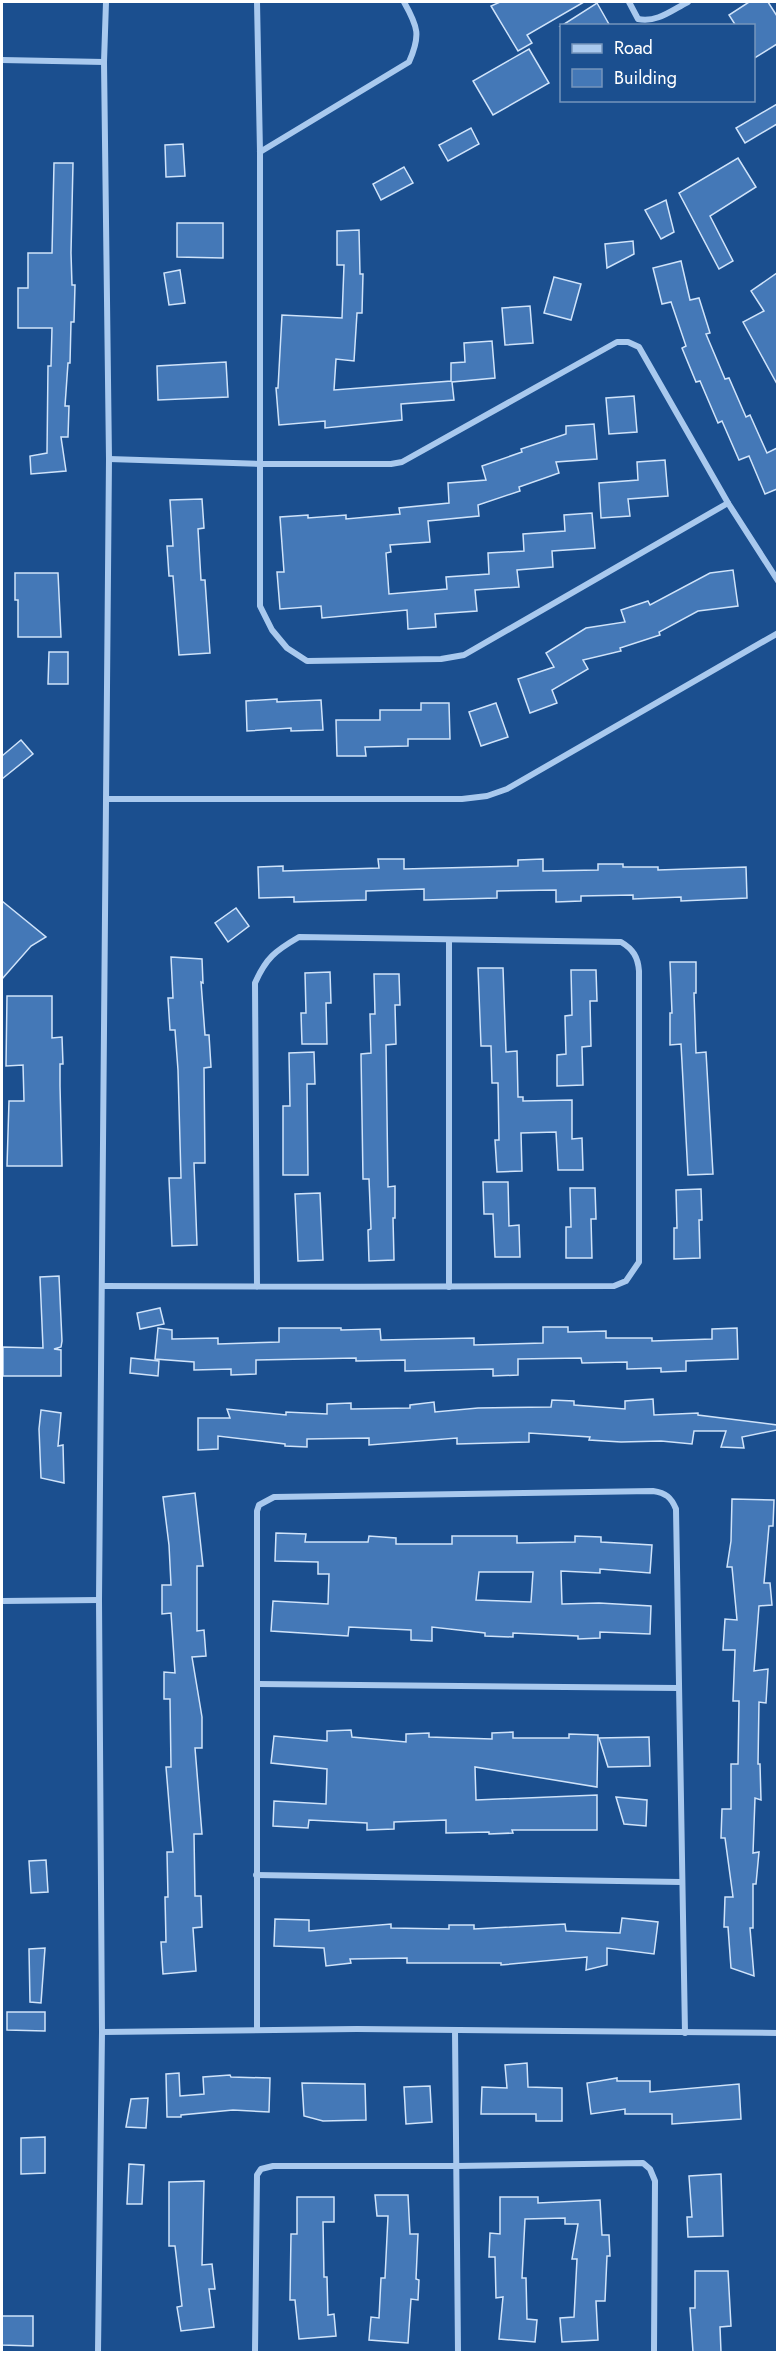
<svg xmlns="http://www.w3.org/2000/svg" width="779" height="2354" font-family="Jost,sans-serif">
  <rect width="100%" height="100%" fill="#1b4f8f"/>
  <g fill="#4478b7" stroke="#cfe3fa" stroke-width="1.5" fill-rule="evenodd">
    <polygon points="500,2 584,2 527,35 532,43 518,51 491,6"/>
    <polygon points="749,2 768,2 777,16 777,44 753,59 753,26 736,26 729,15"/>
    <polygon points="597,3 610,26 561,26"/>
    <polygon points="529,49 549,83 493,115 473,81"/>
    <polygon points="777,104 777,124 745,143 736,128"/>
    <polygon points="471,128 479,144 448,161 439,145"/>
    <polygon points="183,144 185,176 166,177 165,145"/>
    <polygon points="738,158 756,187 710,216 733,261 719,269 679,193"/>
    <polygon points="54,163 73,163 71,253 72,285 75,285 74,322 71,322 70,363 68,363 65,406 69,406 68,437 61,437 66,471 31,474 30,456 47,453 48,366 51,366 52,328 18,328 18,288 28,288 28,253 52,253"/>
    <polygon points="404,167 413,183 381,200 373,184"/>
    <polygon points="666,200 674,232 661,239 645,210"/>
    <polygon points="177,223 223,223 223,258 177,257"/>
    <polygon points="359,230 360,274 363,274 362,313 357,313 354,361 336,359 334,390 451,381 451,363 465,362 464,343 492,341 495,378 452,382 454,400 401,404 402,420 325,428 325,421 279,425 276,388 278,388 282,315 342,318 344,265 337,265 337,231"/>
    <polygon points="633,241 634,254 607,268 605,244"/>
    <polygon points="681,261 690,300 699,298 710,333 706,334 725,379 729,378 746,417 750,415 767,453 777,448 777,489 765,494 749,456 739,460 722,421 718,423 700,381 696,382 682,348 686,346 671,302 662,304 653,268"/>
    <polygon points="180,270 185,303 169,305 164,273"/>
    <polygon points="777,273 777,384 743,322 764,311 751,291"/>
    <polygon points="554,277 581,284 571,320 544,313"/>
    <polygon points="530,306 533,343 505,345 502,308"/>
    <polygon points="226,362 228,397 158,400 157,366"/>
    <polygon points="634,396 637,432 609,434 606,398"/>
    <polygon points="594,424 597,459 556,462 559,473 519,487 520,491 478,505 479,516 428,521 430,542 390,545 391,552 386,553 389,594 447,589 446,577 489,574 488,553 524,551 523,534 565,531 564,515 592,513 595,548 552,551 553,567 517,570 519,587 475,590 477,611 435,614 436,627 408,629 407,610 322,618 321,606 280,609 277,572 284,572 280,517 308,515 308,518 346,515 346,519 400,514 399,508 449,503 448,483 486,480 482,466 522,452 521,449 566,434 566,426"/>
    <polygon points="665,460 668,496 628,499 630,516 601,518 599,483 638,480 637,462"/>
    <polygon points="202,499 204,528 198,529 201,580 205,580 210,653 179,655 173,576 169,576 167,546 173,546 170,500"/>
    <polygon points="733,570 738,606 698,611 659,632 660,635 620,648 621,651 583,660 588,669 552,690 557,703 530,713 518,679 554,667 546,653 586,628 625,622 621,610 648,601 650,605 710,573"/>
    <polygon points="15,573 58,573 61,637 18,637 18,600 15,600"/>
    <polygon points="49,652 68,652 68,684 48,684"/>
    <polygon points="277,699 277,702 321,700 323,730 291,731 291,728 247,731 246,701"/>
    <polygon points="421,703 449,703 450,739 408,739 408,746 365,747 366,756 337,756 336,720 380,720 380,710 421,710"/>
    <polygon points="496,703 508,737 481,746 469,712"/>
    <polygon points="21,740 33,754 2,779 2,756"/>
    <polygon points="378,859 404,859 404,869 518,866 518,860 543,859 543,871 598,870 598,864 623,864 623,867 658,867 658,870 746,867 747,898 681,901 681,897 633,899 633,895 581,896 581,901 556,902 556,890 497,891 497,898 424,900 424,889 366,891 366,900 294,902 294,897 259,898 258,867 283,866 283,871 379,868"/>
    <polygon points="2,901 46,937 31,946 2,979"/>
    <polygon points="236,908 249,926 228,942 215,923"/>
    <polygon points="171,957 202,959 203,983 201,982 205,1035 209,1035 211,1067 204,1068 205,1163 194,1163 197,1245 172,1246 169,1178 181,1178 178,1070 175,1030 170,1030 168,998 173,998"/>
    <polygon points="670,962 696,962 696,993 694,993 696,1053 706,1052 713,1174 688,1175 681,1044 670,1045 670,1013 672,1013"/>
    <polygon points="478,968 503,968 506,1052 517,1051 518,1097 523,1097 523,1101 572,1100 572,1139 582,1138 583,1170 558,1170 556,1132 521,1133 522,1171 497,1172 495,1140 499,1140 498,1083 492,1083 491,1046 481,1046"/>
    <polygon points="571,970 596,970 597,1001 590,1001 591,1046 582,1047 583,1085 557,1086 557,1055 566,1054 565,1016 572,1015"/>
    <polygon points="330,972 331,1003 326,1003 327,1044 302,1044 301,1013 306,1013 305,973"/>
    <polygon points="374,974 399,974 400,1005 395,1005 396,1044 386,1045 388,1187 395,1186 395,1218 393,1218 394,1260 369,1261 368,1230 371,1229 369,1179 363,1179 361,1054 371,1053 370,1014 375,1014"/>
    <polygon points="7,996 52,996 52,1038 62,1037 63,1064 60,1064 60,1086 62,1166 7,1166 9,1101 24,1101 23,1065 6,1066"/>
    <polygon points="314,1052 315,1084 307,1084 308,1175 283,1175 283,1106 290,1106 289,1053"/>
    <polygon points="483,1182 508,1182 509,1226 519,1225 520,1257 495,1257 493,1214 484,1214"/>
    <polygon points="570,1188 595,1188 596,1219 591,1219 592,1258 566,1258 566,1227 571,1227"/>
    <polygon points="701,1189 702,1220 699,1220 700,1258 674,1259 674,1228 677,1228 676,1190"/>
    <polygon points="320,1193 323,1260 298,1261 295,1194"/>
    <polygon points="59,1276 62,1341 61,1347 54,1349 61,1350 61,1376 3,1376 3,1347 43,1348 40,1277"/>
    <polygon points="160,1308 164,1324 140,1329 137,1313"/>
    <polygon points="543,1327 568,1327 568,1332 606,1331 606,1338 652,1338 652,1341 712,1339 712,1329 737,1328 738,1359 686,1361 686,1371 661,1372 661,1368 627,1369 627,1362 582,1363 581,1358 518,1359 518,1375 493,1376 493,1369 405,1371 405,1360 356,1361 356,1358 256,1360 256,1374 231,1375 231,1369 194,1370 194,1362 155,1359 158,1328 172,1330 172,1339 218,1338 218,1344 279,1342 279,1328 341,1328 341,1330 380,1329 381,1340 474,1338 474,1345 543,1343"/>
    <polygon points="131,1358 159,1361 158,1376 130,1373"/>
    <polygon points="653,1399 654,1415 698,1413 698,1415 777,1425 777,1430 742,1437 744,1448 721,1447 726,1431 694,1431 692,1444 661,1441 621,1442 589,1440 590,1437 529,1433 529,1442 457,1444 457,1438 369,1445 369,1438 307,1439 307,1447 285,1446 285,1444 218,1436 218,1449 198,1450 198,1418 230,1418 227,1409 286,1415 286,1412 327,1414 327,1404 351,1403 351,1409 410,1408 410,1405 434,1402 435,1412 478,1408 551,1407 552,1400 574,1401 574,1405 625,1409 625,1401"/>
    <polygon points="41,1410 61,1413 58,1446 63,1445 64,1483 41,1478 39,1429"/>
    <polygon points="195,1493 203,1566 197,1566 197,1631 204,1630 206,1656 192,1657 202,1717 202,1748 195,1748 202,1834 194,1834 195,1896 201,1896 202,1927 193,1928 196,1971 163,1974 161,1942 166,1942 165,1897 168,1897 167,1852 173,1852 166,1767 171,1767 170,1699 164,1699 164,1672 175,1673 171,1613 162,1614 162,1585 171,1585 169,1545 163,1497"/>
    <polygon points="732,1499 774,1500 773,1526 769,1526 764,1583 770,1583 772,1605 759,1606 754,1671 768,1669 766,1703 759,1702 758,1764 760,1764 761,1800 755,1798 753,1853 759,1852 756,1884 753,1884 753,1928 750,1928 754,1976 731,1968 728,1927 724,1927 725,1897 733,1897 725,1838 721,1838 722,1809 731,1809 731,1764 738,1764 739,1701 733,1701 735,1650 723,1650 725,1619 737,1620 732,1567 727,1567 731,1541"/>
    <path d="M276 1533 306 1534 305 1542H368L369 1536 396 1538V1544H452V1536H517V1543L575 1542V1536L601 1537V1542L652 1545 650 1573 600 1569V1573L561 1571 562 1604 599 1603 651 1606 650 1634 600 1632V1638L578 1639V1636L513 1633V1637L485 1636V1633L432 1627V1641L411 1640V1630L349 1627 348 1636 271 1631 273 1601 328 1604 329 1574H318V1562L275 1561ZM479 1572H533L531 1602 476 1600Z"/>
    <polygon points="351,1730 352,1737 406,1742 406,1734 429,1733 429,1737 492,1739 492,1733 513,1732 513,1738 569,1738 569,1734 598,1735 597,1787 475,1767 476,1800 597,1795 597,1830 512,1830 513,1833 489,1834 489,1832 446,1833 446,1820 394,1822 394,1829 367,1830 367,1823 309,1820 308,1828 273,1826 274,1801 326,1804 327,1769 271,1763 274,1736 327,1741 327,1731"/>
    <polygon points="649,1737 650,1766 608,1767 599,1738"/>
    <polygon points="616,1797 647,1800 646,1826 624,1824"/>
    <polygon points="46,1860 48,1892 31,1893 29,1861"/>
    <polygon points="622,1918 658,1922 654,1954 607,1948 607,1965 586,1970 587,1957 501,1965 501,1963 407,1963 407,1958 350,1959 351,1963 326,1966 324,1948 274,1946 275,1919 309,1920 309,1931 391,1924 391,1928 449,1929 449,1925 474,1925 474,1929 565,1924 566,1931 620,1933"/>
    <polygon points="45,1948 41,2003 30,2002 29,1949"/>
    <polygon points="7,2012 45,2012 45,2031 7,2030"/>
    <polygon points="527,2063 528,2087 562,2088 562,2121 536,2121 536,2114 481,2114 482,2087 507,2088 505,2065"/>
    <polygon points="179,2073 180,2096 204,2094 203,2077 230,2075 231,2077 270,2078 269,2112 233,2110 181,2115 181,2117 167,2117 166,2074"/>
    <polygon points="617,2078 617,2081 650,2081 650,2092 739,2084 741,2119 672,2124 672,2114 625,2114 625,2109 591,2114 587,2083"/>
    <polygon points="302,2083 365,2084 366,2120 323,2121 304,2116"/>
    <polygon points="430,2086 432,2122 406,2124 404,2087"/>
    <polygon points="148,2098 146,2128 126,2127 131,2099"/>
    <polygon points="45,2137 45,2173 21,2174 21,2138"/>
    <polygon points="129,2164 144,2165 142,2204 127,2204"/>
    <polygon points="721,2174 723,2236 688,2237 687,2217 692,2217 689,2176"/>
    <polygon points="204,2181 202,2265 212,2264 215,2289 209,2289 214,2327 181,2331 177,2307 182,2306 175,2246 169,2246 169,2182"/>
    <polygon points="375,2195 408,2195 410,2234 418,2234 416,2279 419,2280 418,2300 411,2299 408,2343 369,2340 371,2317 379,2318 381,2278 385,2278 388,2216 377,2216"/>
    <polygon points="297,2197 334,2197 334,2222 323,2222 324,2277 327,2277 328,2315 334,2314 336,2336 299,2339 295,2300 290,2300 291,2234 297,2234"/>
    <polygon points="500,2197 538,2197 538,2203 600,2200 602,2235 609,2235 610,2256 607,2256 605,2301 596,2301 598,2340 562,2342 560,2318 574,2317 577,2259 572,2259 578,2224 565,2224 565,2218 525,2219 522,2278 526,2278 527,2319 537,2320 535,2342 499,2339 503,2297 496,2298 495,2257 489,2257 490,2233 500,2234"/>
    <polygon points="695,2271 728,2271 731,2326 720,2327 721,2352 693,2352 690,2308 695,2308"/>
    <polygon points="2,2316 33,2316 33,2346 2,2345"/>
  </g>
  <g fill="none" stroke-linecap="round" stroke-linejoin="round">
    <g stroke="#a9c9ee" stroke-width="6">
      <polyline points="257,2 260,152 260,606 272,630 287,648 307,661 441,659 464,655 728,503"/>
      <path d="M629 2 638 19C657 23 672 10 688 2"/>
      <polyline points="2,60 104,62"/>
      <path d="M260 152 409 62C421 35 418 27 404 2"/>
      <polyline points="109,459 262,464 391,464 402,462 617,342 628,342 639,347 728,503 778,581"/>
      <polyline points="107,799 462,799 487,796 507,789 778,633"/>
      <path d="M102 1286C273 1287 443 1287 614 1286L626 1281 639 1262V971C638 957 633 949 621 942L299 937C275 951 266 958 255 983L257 1287"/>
      <polyline points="449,1287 449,940"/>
      <polyline points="2,1601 99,1600"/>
      <polyline points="258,1684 678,1688"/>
      <polyline points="256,1875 681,1882"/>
      <path d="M257 2030V1511L259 1505 274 1497 653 1491C666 1493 671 1497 676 1509L685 2033"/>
      <polyline points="455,2031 458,2352"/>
      <polyline points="102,2032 357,2029 778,2033"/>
      <polyline points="98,2352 102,2032 99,1600 109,459 104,62 106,2"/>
      <polyline points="255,2352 257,2175 261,2169 273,2166 457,2166 643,2163 650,2169 655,2181 654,2352"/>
    </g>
  </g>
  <rect width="779" height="2354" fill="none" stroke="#ffffff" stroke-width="6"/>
  <rect x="560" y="24" width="195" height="78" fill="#1b4f8f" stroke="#7695bc" stroke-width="1.5"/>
  <rect x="572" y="44" width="30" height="9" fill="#a9c9ee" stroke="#7695bc" stroke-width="1.5"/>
  <text x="614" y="54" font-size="18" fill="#ffffff">Road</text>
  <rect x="572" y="69" width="30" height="18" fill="#4478b7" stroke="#7695bc" stroke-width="1.5"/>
  <text x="614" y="84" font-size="18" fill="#ffffff">Building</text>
</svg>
